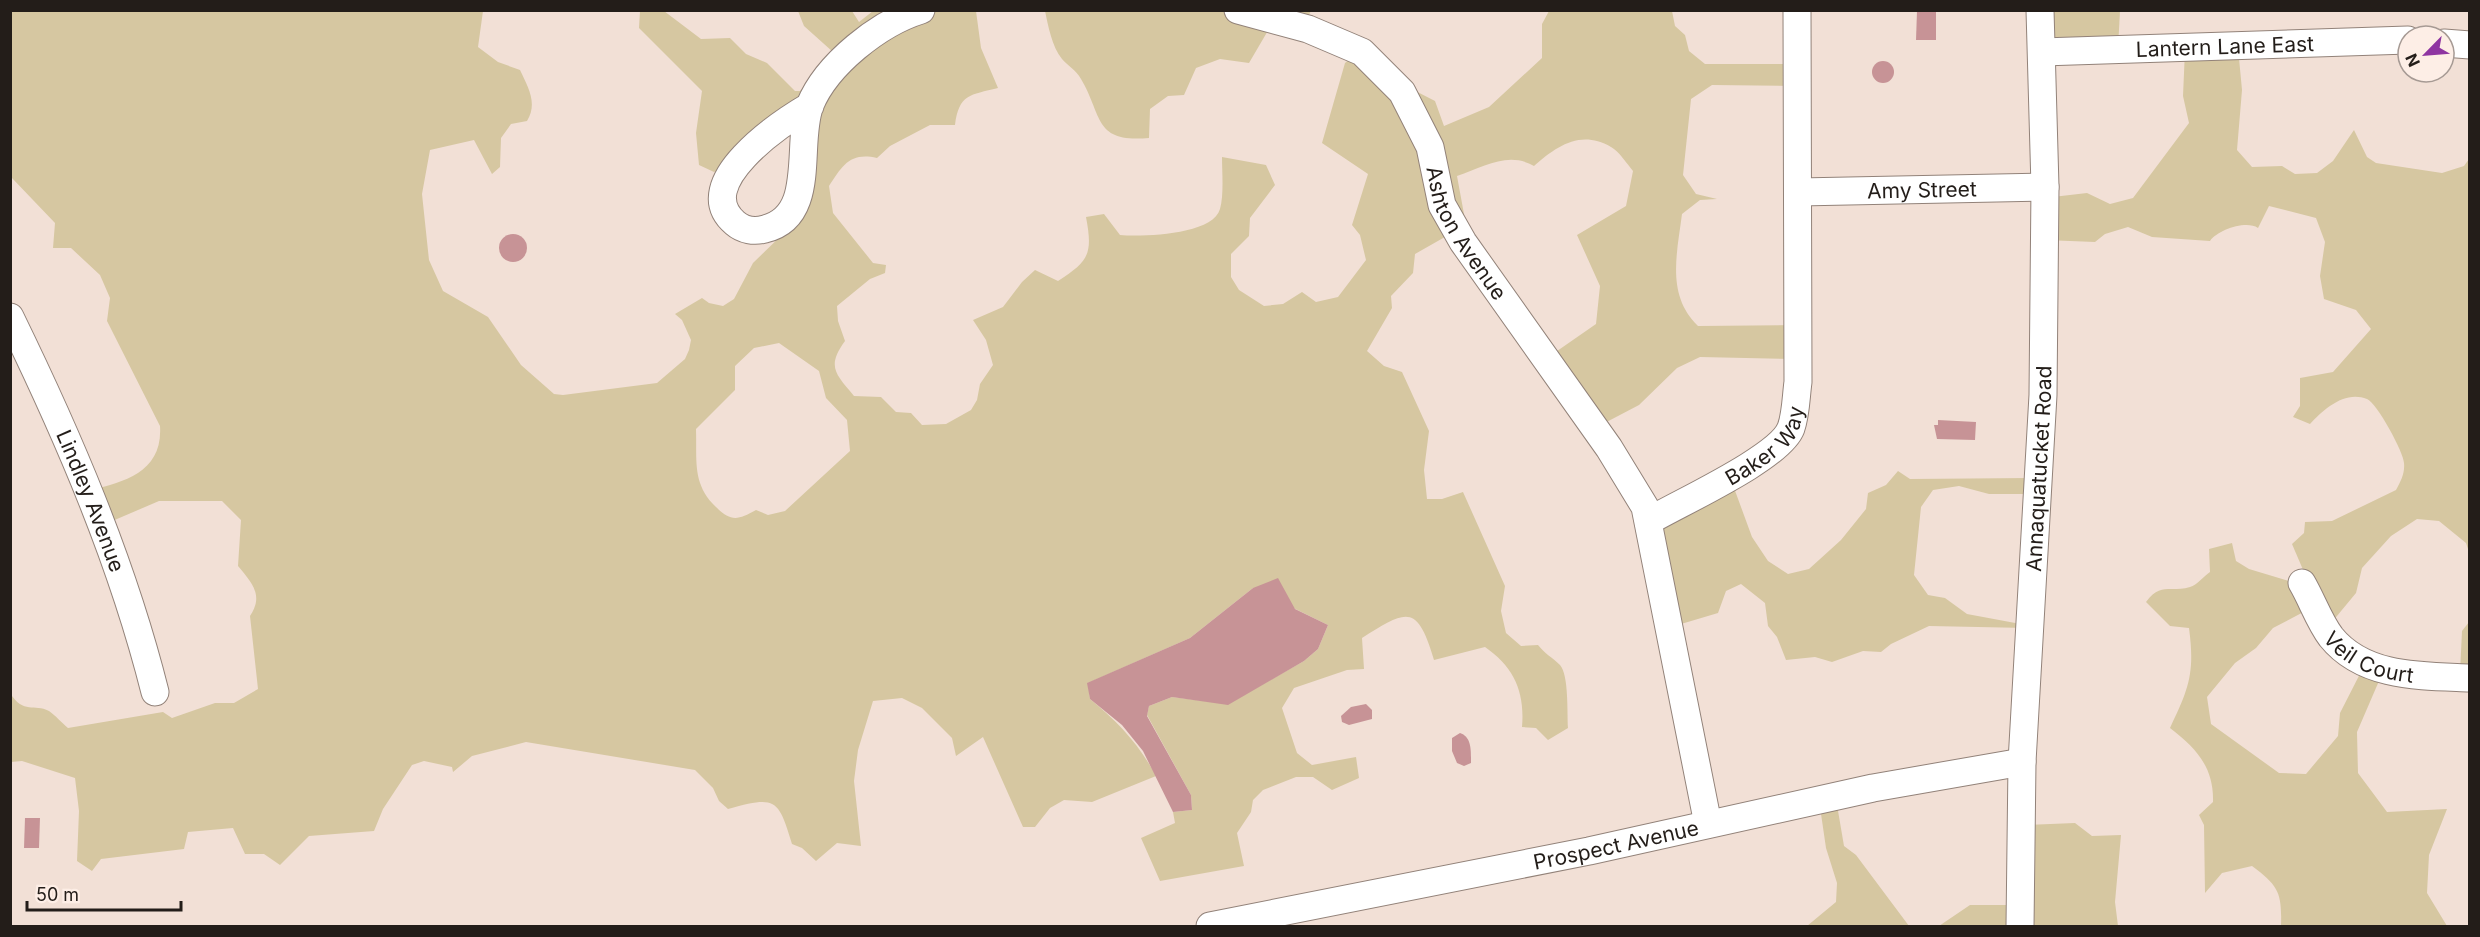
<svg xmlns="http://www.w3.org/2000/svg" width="2480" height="937" font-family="Inter,sans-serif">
  <rect width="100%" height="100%" fill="#f2e0d6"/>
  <g fill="#d6c7a1" fill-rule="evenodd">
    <path d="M11 11H483L478 47 498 62 520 70C528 87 538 103 527 121L511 124 501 138 500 167 492 174 474 140 430 150 422 194 429 260 443 291 488 317 521 365 554 394 563 395 657 383 685 359 689 350 691 340 682 320 675 314 702 298 709 303 723 306 734 299 753 263 789 228 811 147 774 120 735 162 714 172 699 165 696 133 702 91 639 28 640 11H664L701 39 730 38 746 54 767 63 795 91H800L833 52 804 26 798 11H852L859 22 873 11H976L981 48 998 88C970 95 959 94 955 125H930L890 146 877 158C850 152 843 165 829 186L833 213 873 263 886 265 885 273 870 279 837 306 838 321 845 341C826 367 836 374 854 396L881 397 896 412 911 413 922 425 946 424 971 410 977 400 980 384 993 365 986 340 973 320 1003 307 1022 282 1035 270 1058 281C1089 261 1093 254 1086 217L1104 214 1120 235C1142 237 1213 235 1220 209 1224 194 1222 173 1222 157L1266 165 1275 185 1250 218 1249 236 1231 254V277L1239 290 1264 306 1283 304 1302 292 1316 302 1338 297 1366 260 1360 235 1352 225 1368 174 1322 143 1345 63 1351 58 1435 101 1444 126 1489 107 1542 58V24L1549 11H1672L1675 26 1685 35 1689 51 1705 64H1794L1795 86 1712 85 1691 99 1683 175 1696 194 1717 199 1700 200 1682 214C1677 254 1666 295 1698 326L1795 325V359L1700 357 1677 368 1639 405 1597 427 1547 358 1596 324 1600 286 1577 235 1626 206 1633 171C1627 164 1619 151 1611 147 1580 129 1556 147 1534 166 1508 151 1484 167 1457 176L1466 225 1415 254 1413 273 1391 296 1392 308 1367 351 1384 366 1402 372 1429 431 1424 470 1427 499H1442L1463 492 1505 586 1501 611 1506 633 1521 646 1538 645C1545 654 1552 657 1560 665 1569 675 1567 713 1568 728L1548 740 1536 728 1522 727C1525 692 1514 667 1485 647L1434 660C1417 603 1407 610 1362 638L1364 669 1347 670 1294 688 1282 708 1297 753 1312 765 1356 757 1359 778 1332 790 1313 777H1296L1263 790 1253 800 1251 812 1237 833 1244 866 1160 881 1141 838 1175 823 1173 812 1192 810 1191 795 1147 715 1149 706 1172 697 1228 704 1304 661 1318 649 1328 625 1253 588 1190 638 1088 683 1090 699C1118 722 1139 744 1156 776L1092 802 1064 800 1050 808 1035 827H1023L983 737 956 756 952 738 922 708 902 698 873 701 858 750 854 781 861 846 837 843 816 861 802 848 792 844C778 798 776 796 728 809L719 801 713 788 695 770 526 742 472 756 453 772 452 767 424 761 412 765 383 809 374 831 309 836 280 865 264 854H245L233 828 188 832 184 849 101 859 92 871 77 861 79 811 75 778 22 761 11 762 10 693C24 715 34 703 49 711 55 715 62 723 68 728L163 712 172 718 215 703H234L258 689 250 616C264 595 252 583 238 566L241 520 222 501H159L103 525 90 490C126 482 163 471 160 426L107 321 110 298 100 275 71 248H53L55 223 11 177ZM779 343 819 371 826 398 847 420 850 451 785 511 768 515 756 510C738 520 731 522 716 507 692 484 697 461 696 429L735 390V366L754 348Z"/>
    <path d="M1045 11H1311L1303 26 1273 22 1249 63 1220 59 1196 68 1184 95 1168 96 1150 109 1149 138C1093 143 1103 116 1081 79 1076 70 1068 66 1062 59 1052 47 1048 25 1045 11Z"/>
    <polygon points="2039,11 2120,11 2118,48 2049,54"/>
    <path d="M2238 48 2242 90 2237 150 2252 167 2282 166 2295 174 2317 173 2333 161 2354 130 2367 157 2376 163 2442 173 2464 166 2469 159V552L2466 543 2439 521 2417 519 2391 536 2362 568 2356 593 2327 628 2313 607 2273 628 2256 648 2235 663 2207 697 2211 724 2279 773 2306 774 2338 736 2340 713 2364 666 2382 674 2357 732 2358 773 2387 812 2447 809 2429 855 2427 893 2447 926H2281C2282 893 2279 886 2252 866L2222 873 2205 893 2204 825 2199 815 2213 802C2214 767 2196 748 2170 728 2189 688 2195 673 2189 628L2170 626 2146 602C2161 582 2170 593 2190 587 2197 585 2204 576 2210 572L2209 549 2232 543 2236 561 2249 569 2302 585 2307 579 2292 544 2304 533 2305 522 2332 521 2396 490C2401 481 2405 473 2404 463 2404 453 2377 403 2367 399 2345 390 2324 409 2310 424L2293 417 2300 406V378L2333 372 2371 329 2356 310 2324 299 2320 276 2325 242 2316 218 2269 206 2258 228C2246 220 2218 230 2210 241L2152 237 2128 227 2105 234 2095 242 2045 240 2044 198 2087 193 2110 204 2133 198 2189 123 2183 96 2185 50Z"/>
    <polygon points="1898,471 1910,479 2029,478 2035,494 1989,494 1959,486 1933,490 1921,507 1914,575 1928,595 1945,598 1967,614 2026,625 2027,628 1929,626 1891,644 1881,652 1863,651 1832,662 1815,657 1786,660 1777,637 1768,626 1765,603 1741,584 1726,591 1718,613 1671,627 1650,536 1730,477 1752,537 1768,561 1788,574 1809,569 1841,540 1866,509 1868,493 1886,485"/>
    <polygon points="2469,622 2469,679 2460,673 2462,631"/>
    <polygon points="1836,799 1844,846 1856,855 1909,926 1807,926 1836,902 1837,883 1826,848 1820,807"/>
    <polygon points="2075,823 2092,836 2121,835 2115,902 2118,926 1939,926 1970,905 2017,905 2024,825"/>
  </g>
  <g fill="#c79396">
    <polygon points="1917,11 1936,11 1936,40 1916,40"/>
    <circle cx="1883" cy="72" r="11"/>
    <circle cx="513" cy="248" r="14"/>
    <polygon points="1938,420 1976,422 1975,440 1937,439 1934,425 1938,425"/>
    <polygon points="1278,578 1295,609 1328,625 1318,649 1304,661 1228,705 1172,697 1149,706 1147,716 1191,795 1192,810 1173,812 1143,751 1122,725 1090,699 1087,683 1190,638 1253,588"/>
    <polygon points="1366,704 1372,710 1372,719 1349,725 1342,722 1341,716 1351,707"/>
    <path d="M1460 733C1472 737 1471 751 1471 763L1464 766 1457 763 1452 751V738Z"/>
    <polygon points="25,818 40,818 39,848 24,848"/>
  </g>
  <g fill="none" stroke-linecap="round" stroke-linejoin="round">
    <defs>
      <g id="minor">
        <path id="s1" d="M1238 10 1308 29 1362 52 1402 92 1430 147 1442 205 1463 242 1609 448 1645 507 1708 824"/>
        <polyline points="2444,43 2470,45"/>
        <path id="s2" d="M2042 52 2408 40"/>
        <path d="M810 106C781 123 689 184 735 223 743 230 754 232 765 229 818 216 795 143 810 105 827 64 879 23 921 10"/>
        <path id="s3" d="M1799 192 2045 187"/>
        <path id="s4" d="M10 317C69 438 122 561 155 692"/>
        <path id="s5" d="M1649 521C1679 503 1780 458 1791 428 1796 414 1796 396 1798 382L1797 10"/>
        <path id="s6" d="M2302 583C2312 600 2319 621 2331 637 2364 678 2422 676 2470 678"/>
        <path id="s7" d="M1210 926 1589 851 1873 788 2022 762"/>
        <path id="s8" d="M2020 926 2022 762 2043 395 2045 187 2040 10"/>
      </g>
    </defs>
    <use href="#minor" stroke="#928279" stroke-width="29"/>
    <use href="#minor" stroke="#fff" stroke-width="27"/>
  </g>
  <g text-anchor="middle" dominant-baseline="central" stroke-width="4.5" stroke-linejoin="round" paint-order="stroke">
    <g font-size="21" fill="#231d19" stroke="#fdeee6">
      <text stroke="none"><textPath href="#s2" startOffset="183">Lantern Lane East</textPath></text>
      <text stroke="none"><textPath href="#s3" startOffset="123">Amy Street</textPath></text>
      <text stroke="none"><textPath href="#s1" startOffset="344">Ashton Avenue</textPath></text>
      <text stroke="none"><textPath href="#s5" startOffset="141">Baker Way</textPath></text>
      <text stroke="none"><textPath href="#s8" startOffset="458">Annaquatucket Road</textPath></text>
      <text stroke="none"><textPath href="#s4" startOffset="201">Lindley Avenue</textPath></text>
      <text stroke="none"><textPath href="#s6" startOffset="106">Veil Court</textPath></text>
      <text stroke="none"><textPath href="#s7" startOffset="414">Prospect Avenue</textPath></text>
    </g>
  </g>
  <rect width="2480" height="937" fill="none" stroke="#231d19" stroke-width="24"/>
  <g transform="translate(2426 54) rotate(245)"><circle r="28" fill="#fdeee6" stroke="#a69a94" stroke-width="1.5"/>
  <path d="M0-4.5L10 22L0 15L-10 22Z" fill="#8e35a1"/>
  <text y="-9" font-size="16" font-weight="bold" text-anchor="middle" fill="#231d19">N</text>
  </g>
  <path d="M27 901v9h154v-9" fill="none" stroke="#231d19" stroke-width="3"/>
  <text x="36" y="901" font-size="18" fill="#231d19" stroke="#fdeee6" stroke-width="4.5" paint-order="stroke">50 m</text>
</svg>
